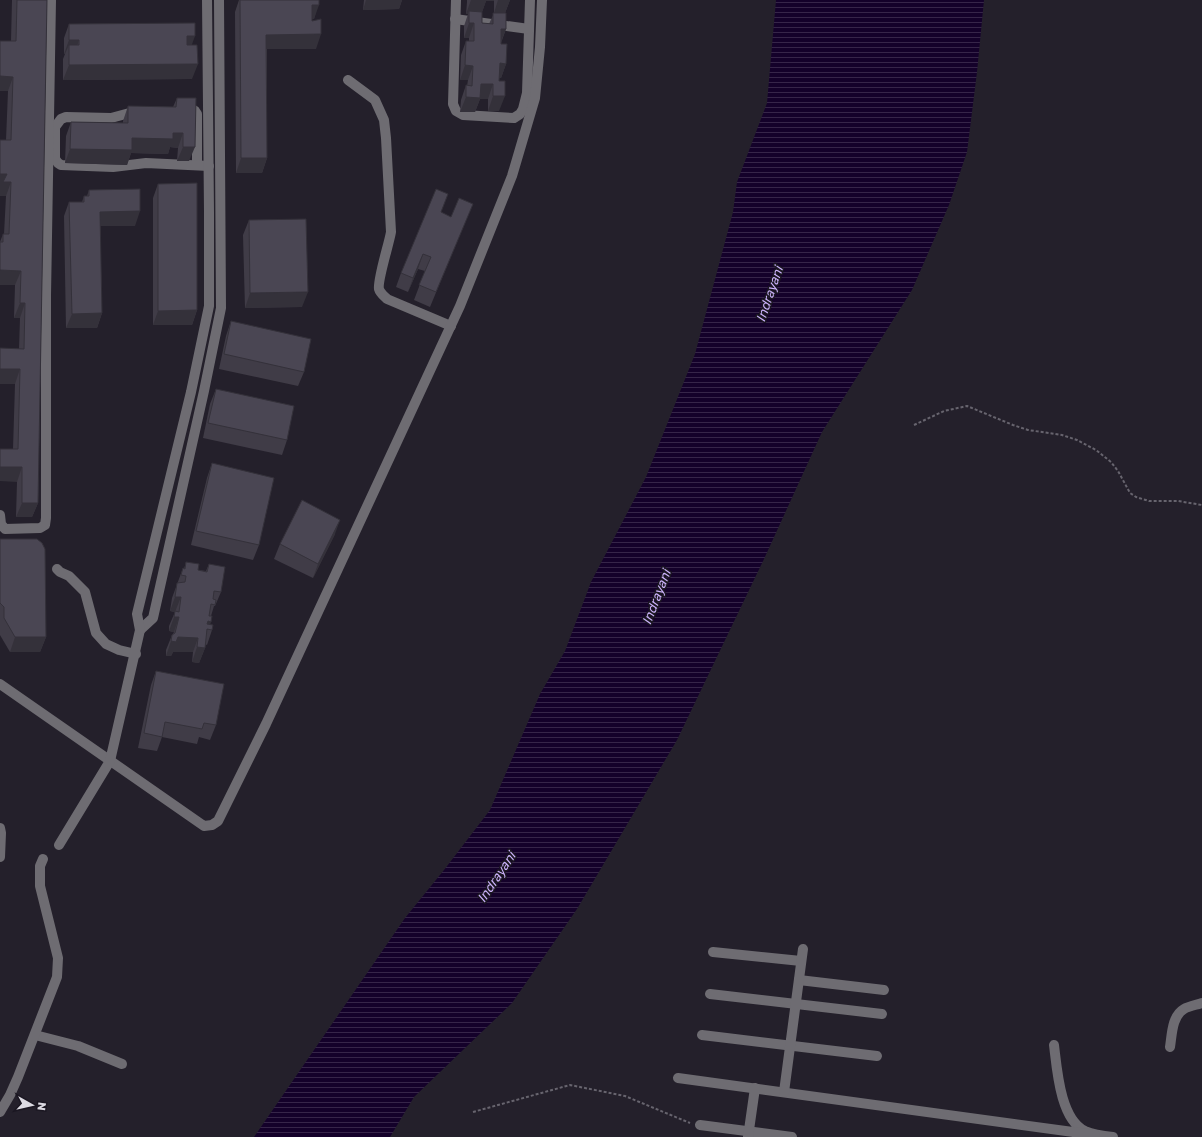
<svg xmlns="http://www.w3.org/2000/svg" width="1202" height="1137" font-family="'Golos Text',sans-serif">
  <defs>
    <pattern id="water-rules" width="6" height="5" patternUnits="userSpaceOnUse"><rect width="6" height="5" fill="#14012a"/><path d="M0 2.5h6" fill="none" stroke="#362549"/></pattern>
  </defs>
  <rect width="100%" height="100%" fill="#24202b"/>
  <polygon fill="url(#water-rules)" points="776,0 984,0 977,72 967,152 949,205 912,290 822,432 764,559 677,740 577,909 512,1003 414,1097 390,1137 254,1137 405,918 444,870 490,810 540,694 565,651 591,582 646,477 695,354 733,212 737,182 767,103"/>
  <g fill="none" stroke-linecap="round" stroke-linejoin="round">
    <g stroke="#67646e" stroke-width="2" stroke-dasharray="3 2" stroke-linecap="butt">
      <polyline points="914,425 944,411 967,406 1013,425 1028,430 1062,435 1077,440 1096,450 1111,462 1118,471 1130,493 1136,497 1149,501 1178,501 1202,505"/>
      <polyline points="473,1112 570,1085 625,1096 690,1123"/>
    </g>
    <g stroke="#6e6c72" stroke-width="10">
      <polyline points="456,0 453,104 456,111 463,115 514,118 520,114 523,109 527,93 530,0"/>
      <polyline points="455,19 529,29"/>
      <path d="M348 80 375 100 384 120 386 138 391 232C389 244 377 281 379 289 380 293 384 296 387 299L451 326"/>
      <polyline points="183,108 192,109 195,111 197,114 197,165"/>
      <polyline points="137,111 111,118 66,117 61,119 55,127 55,159 58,163 61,165 113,167 146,163 209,166"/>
      <polyline points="0,515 1,524 5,529 40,528 45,525 46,518 46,296 51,0"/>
      <polyline points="57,569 60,572 69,576 85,592 96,633 106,644 119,650 136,654"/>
      <polyline points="140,630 153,618 204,391 221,308 219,0"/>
      <polyline points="0,684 204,826 212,825 218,821 266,724 460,306 512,176 535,98 540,47 542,0"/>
      <polyline points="0,828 1,833 0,857"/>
      <polyline points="59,845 110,761 140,630 137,614 191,392 209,306 209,212 207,0"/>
      <polyline points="713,952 801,961"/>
      <polyline points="799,980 884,990"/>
      <polyline points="710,994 882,1014"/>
      <polyline points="35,1035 78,1046 122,1064"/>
      <polyline points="702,1035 877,1056"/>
      <path d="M1054 1045C1057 1069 1060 1119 1085 1131 1094 1135 1103 1136 1113 1137"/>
      <path d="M1170 1047C1172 1034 1172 1016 1184 1009 1189 1006 1196 1005 1202 1003"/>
      <polyline points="678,1078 1095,1135"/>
      <polyline points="784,1092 803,949"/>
      <polyline points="0,1112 10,1095 18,1077 57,977 58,958 40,886 40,866 43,859"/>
      <polyline points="700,1125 792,1137"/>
      <polyline points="748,1137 755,1088"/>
    </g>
  </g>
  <g fill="#403c47" fill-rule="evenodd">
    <polygon points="12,0 47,0 38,503 32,517 16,517 17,482 13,449 15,384 0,384 0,348 19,349 20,318 14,318 15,285 0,285 0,242 3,234 4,234 6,196 0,196 0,190 6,140 8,91 0,91 0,41 11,41"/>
    <polygon points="239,0 319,0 314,19 312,19 316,49 267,49 267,158 262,173 236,173 235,12"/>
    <polygon points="364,0 402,0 399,9 363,10"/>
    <path d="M467 0H510L505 13 506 29 501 43 506 64 501 78H499V111H488V99H480L475 112H460L461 100 466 85 467 86 468 80H460L461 55 466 41H469V38H464V26L468 14H466L467 2ZM486 1H494V13L489 24 482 23V12Z"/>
    <polygon points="69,24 191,45 192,79 63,80 63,59 65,54 64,54 64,38"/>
    <polygon points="177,98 189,161 177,161 178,148 170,147 168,154 131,153 127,165 65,163 66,136 71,122 123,123 123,121 128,106 173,107"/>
    <polygon points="158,184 197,310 192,325 153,325 153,198"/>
    <polygon points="89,190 135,226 100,226 102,313 97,328 66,328 64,216 69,202 82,202 84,196 87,196"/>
    <polygon points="473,204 467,218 430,307 414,300 425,271 418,269 408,292 396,287 401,273 442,213 451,217"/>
    <polygon points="249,220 302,307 245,308 243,235"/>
    <polygon points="231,321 304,372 298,386 219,369 226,336"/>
    <polygon points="216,389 287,440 282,455 203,438 210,404"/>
    <polygon points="212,463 259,545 253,560 191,545 207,478"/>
    <polygon points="335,534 313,578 274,559 280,544"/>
    <polygon points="0,539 46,637 40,652 10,652 0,635"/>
    <polygon points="186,562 198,570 206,571 209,564 221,592 215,606 214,606 211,616 210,625 212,630 207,645 205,644 205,648 199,663 192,662 193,652 173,652 171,656 166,656 166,650 172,635 173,634 174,632 169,631 169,626 175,612 170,611 172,598 183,568 184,569"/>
    <polygon points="156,671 216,725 210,740 199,737 197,744 162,737 157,751 138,748 151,685"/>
  </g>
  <g fill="#34313a">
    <polygon points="366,0 402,0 399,9 363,10"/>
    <polygon points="471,0 494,0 494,1 486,1 481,15 469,11 468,14 466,14"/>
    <polygon points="498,0 510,0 505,13 494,13"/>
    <polygon points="312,5 319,5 314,19 306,19"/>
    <polygon points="469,23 474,23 469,38 464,38"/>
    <polygon points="501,29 506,29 500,44"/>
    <polygon points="321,34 316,49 261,49 266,35"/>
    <polygon points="187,36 195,36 190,50 182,51"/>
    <polygon points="69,40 79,40 74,55 69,45 65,54 64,54"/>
    <polygon points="500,63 506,64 501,78 495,78"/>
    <polygon points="198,64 192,79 63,80 69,65"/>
    <polygon points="465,65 473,66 468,80 460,80"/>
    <polygon points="0,76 13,77 8,91 0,91"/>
    <polygon points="481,84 493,84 488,99 480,99 475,112 460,112 466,97"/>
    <polygon points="493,96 505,96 499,111 488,111"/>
    <polygon points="173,133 183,133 178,148 170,147 168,154 131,153 127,165 65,163 70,149 132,138"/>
    <polygon points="183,147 195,147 189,161 177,161"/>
    <polygon points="241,158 267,158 262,173 236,173"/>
    <polygon points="0,174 7,174 11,182 6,196 0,196"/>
    <polygon points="140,211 135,226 95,226 100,212"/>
    <polygon points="423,254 418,269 408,292 413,278"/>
    <polygon points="0,270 21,271 15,285 0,285"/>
    <polygon points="308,292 302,307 245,308 250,293"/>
    <polygon points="20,303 25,303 20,318 14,318"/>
    <polygon points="197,310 192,325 153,325 158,311"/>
    <polygon points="102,313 97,328 66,328 72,314"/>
    <polygon points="0,369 20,369 15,384 0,384"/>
    <polygon points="0,467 22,467 17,482 0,481"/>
    <polygon points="22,503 38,503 32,517 16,517"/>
    <polygon points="340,520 335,534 313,578 318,564"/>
    <polygon points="175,597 181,597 175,612 170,611"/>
    <polygon points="174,617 179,617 174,632 169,631"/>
    <polygon points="208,621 211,622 208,630 207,629 205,636"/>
    <polygon points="15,637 46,637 40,652 10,652"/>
    <polygon points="178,637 198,638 193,652 173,652 171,656 166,656 171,641"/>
    <polygon points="197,647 205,648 199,663 192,662"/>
  </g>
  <g fill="#4a4653" stroke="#34313a">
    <polygon points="17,0 47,0 38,503 22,503 22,467 0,467 0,449 18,449 20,369 0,369 0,348 24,349 25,303 20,303 21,271 0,270 0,242 3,242 3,234 9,234 11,182 3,182 7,174 0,174 0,140 11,140 13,77 0,76 0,41 16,41"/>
    <polygon points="240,0 319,0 319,5 312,5 312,21 321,19 321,34 266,35 267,158 241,158"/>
    <polygon points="469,11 482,12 482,23 493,24 493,13 506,13 506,29 501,29 501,44 507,44 506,64 500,63 499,81 505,81 505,96 493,96 493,84 481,84 480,98 466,97 466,85 472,86 473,66 465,65 466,41 474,41 474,23 469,23"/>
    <polygon points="195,23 195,36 187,36 187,45 197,45 198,64 69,65 69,45 79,45 79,40 69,40 69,24"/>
    <polygon points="177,98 196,98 195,147 183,147 183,133 173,133 173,139 132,138 132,150 70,149 71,122 128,123 128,106 176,107"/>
    <polygon points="197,183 197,310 158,311 158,184"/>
    <polygon points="140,189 140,211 100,212 102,313 72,314 69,202 84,202 84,196 89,196 89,190"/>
    <polygon points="436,189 448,194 441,212 451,217 459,198 473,204 436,292 419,285 431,257 423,254 413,278 401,273"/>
    <polygon points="306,219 308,292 250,293 249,220"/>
    <polygon points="231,321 311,339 304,372 224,354"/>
    <polygon points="216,389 294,406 287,440 208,423"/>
    <polygon points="212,463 274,478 259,545 196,531"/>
    <polygon points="302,500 340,520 318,564 280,544"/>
    <polygon points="0,539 37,539 42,543 45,549 46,637 15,637 4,618 4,607 0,603"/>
    <polygon points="186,562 199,564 198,570 207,572 209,564 225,567 221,592 214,591 213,599 216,600 215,605 211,604 209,616 212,616 211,622 208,621 207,624 213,625 212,630 207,629 205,648 197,647 198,638 178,637 176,642 171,641 172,635 175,633 179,617 174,617 175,611 179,612 181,597 175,597 177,583 185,582 186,576 181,575 183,568 185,569"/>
    <polygon points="156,671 224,684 216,725 204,723 202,729 165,722 162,737 144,733"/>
  </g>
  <g text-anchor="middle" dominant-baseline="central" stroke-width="3" stroke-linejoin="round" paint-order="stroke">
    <g font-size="13" font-style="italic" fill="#ceb4fe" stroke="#1b1722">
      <text transform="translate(769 294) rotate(-71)">Indrayani</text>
      <text transform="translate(656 597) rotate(-69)">Indrayani</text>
      <text transform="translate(496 877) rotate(-56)">Indrayani</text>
    </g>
  </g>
  <g transform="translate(32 1105) rotate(98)" stroke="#1b1722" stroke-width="3" paint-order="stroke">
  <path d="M0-3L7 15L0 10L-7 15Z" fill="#dcdae2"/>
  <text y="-6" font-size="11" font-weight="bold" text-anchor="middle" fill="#dcdae2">N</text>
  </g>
</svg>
